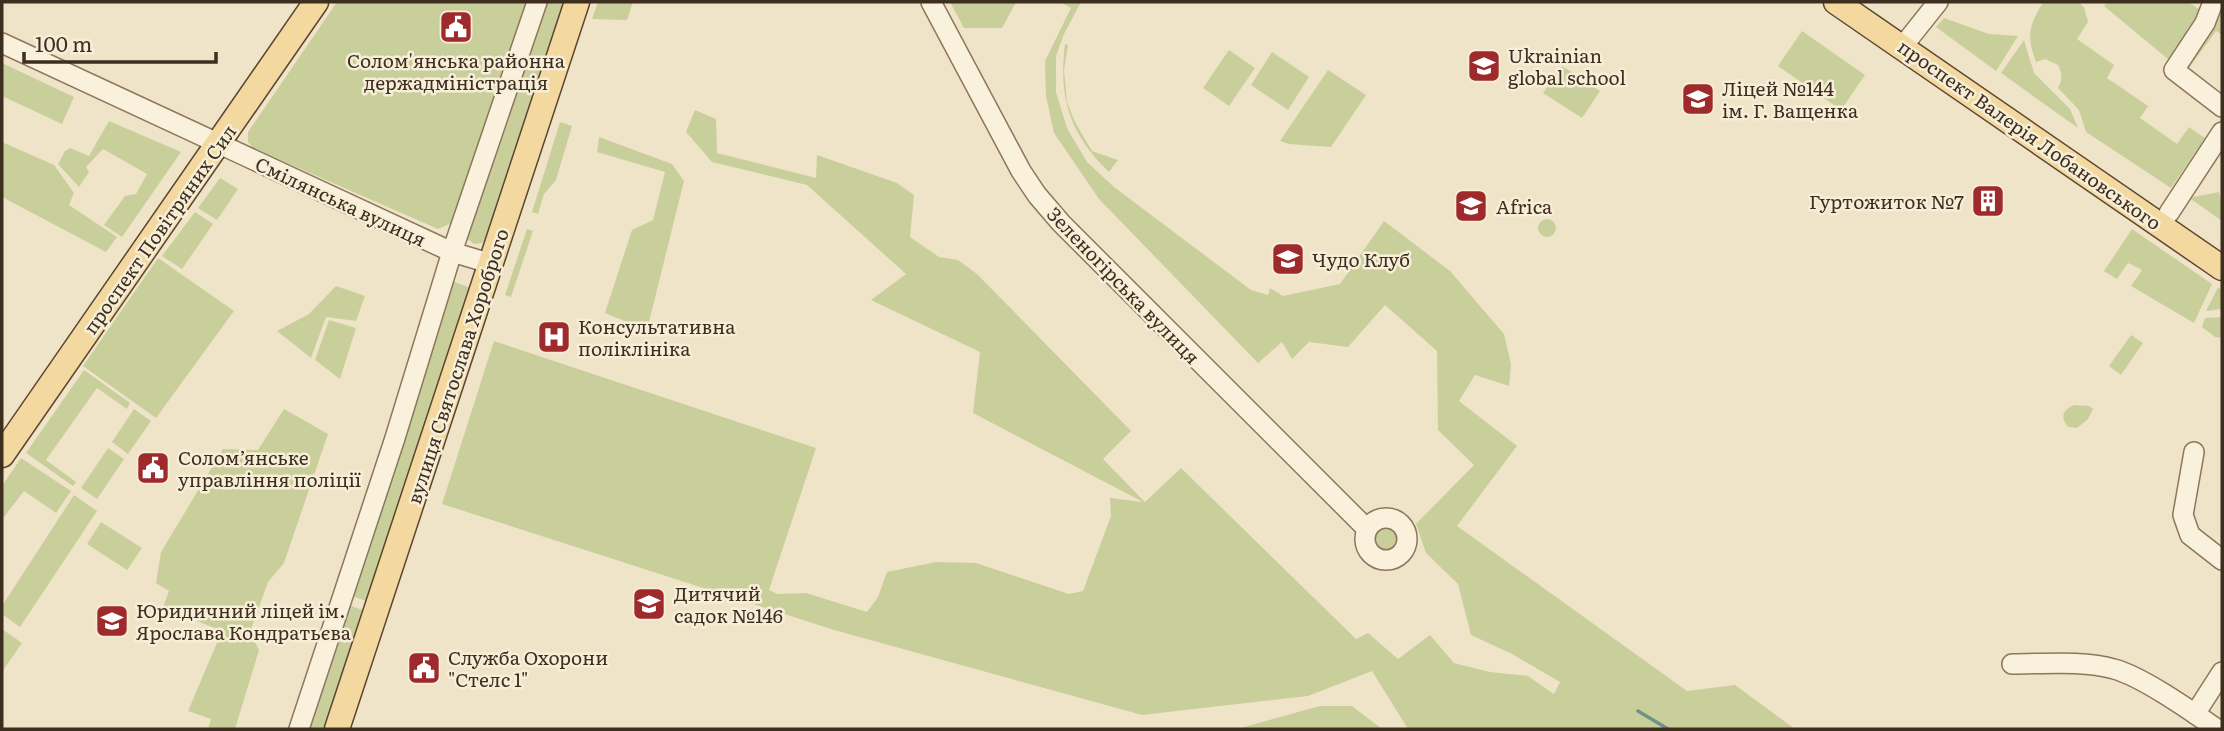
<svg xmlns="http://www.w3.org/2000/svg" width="2224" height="731" font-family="Literata,serif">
  <rect width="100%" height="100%" fill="#f0e4c8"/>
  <g fill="#c9cf9b">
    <polygon points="337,2 527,2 454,222 438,229 253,148 248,142 248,132"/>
    <polygon points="541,2 566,2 487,236 482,243 474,244 466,238"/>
    <polygon points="598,2 633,2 627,20 592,19"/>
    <polygon points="950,2 1016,2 1002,28 964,28"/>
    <polygon points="1060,2 1081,2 1064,34 1056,56 1056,92 1067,128 1087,162 1114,187 1251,290 1268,295 1270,288 1283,296 1340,284 1384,221 1450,271 1504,334 1511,364 1509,386 1475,375 1459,401 1517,446 1457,526 1687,691 1735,685 1795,729 1408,729 1372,671 1308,696 1142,715 834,630 442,504 494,341 816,448 769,590 778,594 806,593 867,612 878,597 887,572 936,562 976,563 1069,594 1083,591 1111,516 1110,498 1143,502 973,413 980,352 871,300 906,274 807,185 712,162 686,132 695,110 716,119 717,153 816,178 817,155 897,183 914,195 910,237 939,257 958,260 977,274 1131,431 1103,459 1145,502 1181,468 1356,639 1368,633 1398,659 1430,635 1454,663 1490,672 1528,676 1554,694 1560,682 1512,654 1471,635 1458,584 1426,553 1416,524 1474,465 1438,430 1437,351 1385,305 1348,347 1309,342 1292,359 1282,342 1258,363 1099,199 1054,133 1046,96 1045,61 1071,8"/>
    <path d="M2043 2H2078L2084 7 2088 22 2077 39 2114 65 2107 78 2148 106 2140 118 2177 144 2189 127 2205 138 2171 188 2086 132 2079 110 2058 88C2063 79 2062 73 2058 65L2045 59 2036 62C2026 35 2029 26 2043 2Z"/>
    <polygon points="2107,2 2188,2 2202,11 2174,64 2104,6"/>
    <polygon points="2222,2 2222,35 2216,31 2186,72 2180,67"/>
    <polygon points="1944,18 1989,34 2018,36 1996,71 1936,27"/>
    <polygon points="1802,31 1865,75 1841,110 1778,66"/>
    <polygon points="2024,40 2034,73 2070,109 2078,128 2001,73"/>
    <path d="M1065 44 1068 45 1064 70 1067 102 1075 122 1092 151 1118 160 1109 172C1070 135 1058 97 1065 44Z"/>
    <polygon points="1229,50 1255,68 1229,106 1203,88"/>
    <polygon points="1272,52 1309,77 1288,110 1251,85"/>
    <polygon points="2,63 74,97 62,124 2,96"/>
    <polygon points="1562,66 1600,91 1582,118 1543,93"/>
    <polygon points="1328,70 1366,95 1331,147 1289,144 1280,141"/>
    <polygon points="109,121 181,152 122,237 104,225 125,196 136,194 147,174 103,149 86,167 89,172 79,187 58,164 65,151 70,148 89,156"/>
    <polygon points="560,122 572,126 556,180 544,194 538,214 532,212"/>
    <polygon points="599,137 672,164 684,181 647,330 605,313 632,230 653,220 665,172 597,152"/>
    <polygon points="2,142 54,165 74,193 69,205 117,237 106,252 2,197"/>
    <polygon points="220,178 238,189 217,220 198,208"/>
    <polygon points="2219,192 2222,206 2222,221 2191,199 2193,197"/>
    <polygon points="195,212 213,224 182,269 162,256"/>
    <circle cx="1547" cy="228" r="9"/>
    <polygon points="527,229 533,231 511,297 505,295"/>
    <polygon points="2132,229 2212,284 2194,323 2131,286 2142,270 2128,263 2117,279 2104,271"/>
    <polygon points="158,258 234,311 156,418 83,366"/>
    <polygon points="452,281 474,289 372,603 349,595"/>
    <polygon points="336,286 365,296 356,321 326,317 311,358 277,331 309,314"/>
    <polygon points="2218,287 2222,290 2222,309 2206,311"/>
    <polygon points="2222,317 2222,338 2215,337 2202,327 2205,318"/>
    <polygon points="329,320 356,328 340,379 315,360"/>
    <polygon points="2131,335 2143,343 2121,375 2109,366"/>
    <polygon points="84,370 130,403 127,409 97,388 46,460 76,482 73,486 26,453"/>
    <path d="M2074 405 2089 406 2093 409 2088 419 2077 428 2068 427C2060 417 2062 410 2074 405Z"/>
    <polygon points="134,409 151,421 128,454 112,442"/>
    <polygon points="284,409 328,434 284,563 268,582 250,632 259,650 235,729 208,729 211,719 188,711 222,631 163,607 169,591 156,583 161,552 223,449 258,450"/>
    <polygon points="108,448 124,459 97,499 81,488"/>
    <polygon points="21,458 71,491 56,513 24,491 4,517 2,516 2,486"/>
    <polygon points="74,495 97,511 20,627 2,614 2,606"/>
    <circle cx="1387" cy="539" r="17"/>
    <polygon points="101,522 142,548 127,570 87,544"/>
    <polygon points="346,604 368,612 330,729 304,729"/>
    <polygon points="2,629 22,643 2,672"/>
    <polygon points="1320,706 1352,706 1382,729 1237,729"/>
  </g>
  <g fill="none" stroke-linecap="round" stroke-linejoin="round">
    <polyline stroke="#6f938a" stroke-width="3.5" points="1638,711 1668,729"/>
    <defs>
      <g id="minor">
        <polyline points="931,2 1021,171 1037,195 1061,223 1367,529"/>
        <polyline points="2213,2 2205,23 2174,70 2222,107"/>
        <polyline points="2,43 452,252 492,264"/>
        <polyline points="1903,46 1938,2"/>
        <polyline points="2169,213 2222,132"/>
        <polyline points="2194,452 2183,515 2190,535 2222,560"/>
        <circle cx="1386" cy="539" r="21"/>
        <path d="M2012 664C2043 664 2084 660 2114 669 2143 677 2191 711 2217 729"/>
        <polyline points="2195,714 2222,672"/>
        <polyline points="299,729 395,438 452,252 537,2"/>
      </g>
      <g id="major">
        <polyline points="1836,2 2222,268"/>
        <polyline points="2,455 316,2"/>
        <polyline points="337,729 577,2"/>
      </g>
    </defs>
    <use href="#minor" stroke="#8d765c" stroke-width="22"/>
    <use href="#major" stroke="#5b4430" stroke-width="27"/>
    <use href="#minor" stroke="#faf1dc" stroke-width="19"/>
    <use href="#major" stroke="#f3d9a0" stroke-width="24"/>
  </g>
  <defs>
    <symbol id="civic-square" viewBox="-11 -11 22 22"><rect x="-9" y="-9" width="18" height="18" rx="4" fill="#9e2a2b" stroke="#f7eed8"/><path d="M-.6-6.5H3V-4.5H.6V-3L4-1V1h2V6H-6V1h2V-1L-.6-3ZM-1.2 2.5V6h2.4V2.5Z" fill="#fff"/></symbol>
    <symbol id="school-square" viewBox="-11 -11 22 22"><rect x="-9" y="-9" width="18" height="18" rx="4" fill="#9e2a2b" stroke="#f7eed8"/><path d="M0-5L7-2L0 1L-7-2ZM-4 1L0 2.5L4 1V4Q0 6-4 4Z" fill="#fff"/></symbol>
    <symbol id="building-square" viewBox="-11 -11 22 22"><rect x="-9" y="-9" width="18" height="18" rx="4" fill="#9e2a2b" stroke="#f7eed8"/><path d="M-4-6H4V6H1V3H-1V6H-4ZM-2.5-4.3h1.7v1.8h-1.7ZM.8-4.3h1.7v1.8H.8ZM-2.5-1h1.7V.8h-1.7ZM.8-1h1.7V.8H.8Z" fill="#fff"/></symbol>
    <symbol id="hospital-square" viewBox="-11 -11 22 22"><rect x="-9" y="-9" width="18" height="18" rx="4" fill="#9e2a2b" stroke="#f7eed8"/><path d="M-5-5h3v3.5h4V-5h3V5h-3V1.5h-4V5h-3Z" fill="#fff"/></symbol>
  </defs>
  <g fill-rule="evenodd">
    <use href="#civic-square" x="437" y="8" width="38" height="38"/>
    <use href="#school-square" x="1465" y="47" width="38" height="38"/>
    <use href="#school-square" x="1679" y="80" width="38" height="38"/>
    <use href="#building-square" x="1969" y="182" width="38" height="38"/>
    <use href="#school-square" x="1452" y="187" width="38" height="38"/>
    <use href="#school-square" x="1269" y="240" width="38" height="38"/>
    <use href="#hospital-square" x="535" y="318" width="38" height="38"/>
    <use href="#civic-square" x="134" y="449" width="38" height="38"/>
    <use href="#school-square" x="630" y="585" width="38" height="38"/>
    <use href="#school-square" x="93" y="602" width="38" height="38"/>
    <use href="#civic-square" x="405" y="649" width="38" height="38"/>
  </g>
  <g text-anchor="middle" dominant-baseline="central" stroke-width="5" stroke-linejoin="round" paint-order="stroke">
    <g font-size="19" fill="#3d2e20" stroke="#f7eed8" text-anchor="start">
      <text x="1508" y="55">Ukrainian<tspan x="1508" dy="22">global school</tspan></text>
      <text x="456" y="60" text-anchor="middle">Солом'янська районна<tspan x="456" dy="22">держадміністрація</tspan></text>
      <text x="1722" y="88">Ліцей №144<tspan x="1722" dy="22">ім. Г. Ващенка</tspan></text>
      <text x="1964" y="201" text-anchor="end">Гуртожиток №7</text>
      <text x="1496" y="206">Africa</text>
      <text x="1312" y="259">Чудо Клуб</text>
      <text x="578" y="326">Консультативна<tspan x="578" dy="22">поліклініка</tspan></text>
      <text x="178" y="457">Соломʼянське<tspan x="178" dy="22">управління поліції</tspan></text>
      <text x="674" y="593">Дитячий<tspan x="674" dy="22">садок №146</tspan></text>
      <text x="136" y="610">Юридичний ліцей ім.<tspan x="136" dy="22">Ярослава Кондратьєва</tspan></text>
      <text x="448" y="657">Служба Охорони<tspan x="448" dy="22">"Стелс 1"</tspan></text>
    </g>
    <g font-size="19" fill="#3d2e20" stroke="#f7eed8">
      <text transform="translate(2030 134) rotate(35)">проспект Валерія Лобановського</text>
      <text transform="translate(341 201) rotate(25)">Смілянська вулиця</text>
      <text transform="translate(159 229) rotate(-55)">проспект Повітряних Сил</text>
      <text transform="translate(1124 285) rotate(46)">Зеленогірська вулиця</text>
      <text transform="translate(457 366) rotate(-72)">вулиця Святослава Хороброго</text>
    </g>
  </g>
  <rect width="2224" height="731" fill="none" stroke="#3d2e20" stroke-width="7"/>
  <path d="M24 52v10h192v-10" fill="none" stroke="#3d2e20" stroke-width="3.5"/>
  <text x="35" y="52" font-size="21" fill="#3d2e20" stroke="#f7eed8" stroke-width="5" paint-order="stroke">100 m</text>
</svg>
